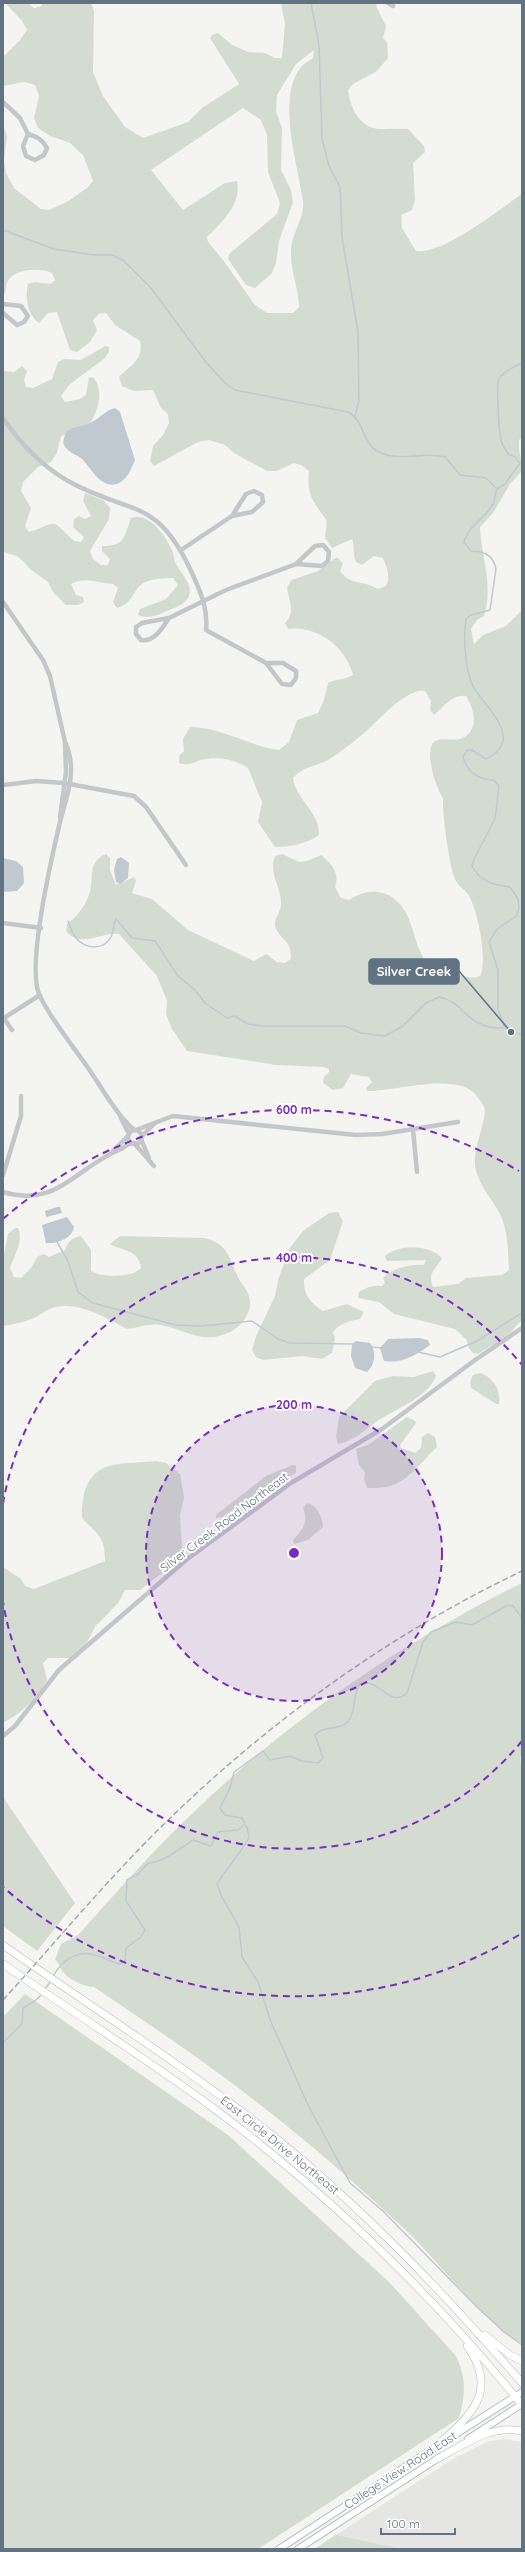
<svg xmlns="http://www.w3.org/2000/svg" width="525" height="2552" font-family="Quicksand,sans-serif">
  <rect width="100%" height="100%" fill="#f4f5f0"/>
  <polygon fill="#e5e6e3" points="504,2439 522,2442 522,2549 314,2549 456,2457 490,2441"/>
  <g fill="#d4dcd1" fill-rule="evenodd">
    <path d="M5 3H28L34 8 42 6V3H91L94 11 93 72 103 96 125 127 143 138 188 122 202 108 239 84 210 38 212 35 218 33 232 45 248 52 265 53 275 58H282L285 24 281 3H378L376 6 386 26 383 38 387 42 388 58 377 71 353 84 348 90C350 105 357 123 373 128 381 130 398 128 408 129L424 146 425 152 413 163 415 200 412 210 401 215 402 228 416 251C444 254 498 210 522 194V437L519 440C518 451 522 459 522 471L510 484 493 513 480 527C481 557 494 585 484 616L477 620 471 629 474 644 483 635 506 626 522 610V1320L506 1337 478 1354 473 1353 469 1348 466 1339 455 1329 394 1314 379 1302 358 1298 359 1292C367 1287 373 1285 382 1286L385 1283 383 1278C392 1268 411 1264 424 1265L426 1260 387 1261 385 1256C399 1244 429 1244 442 1258 436 1270 427 1272 433 1287L458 1284 466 1278 502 1275 509 1270C508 1252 508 1230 500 1214 492 1199 481 1188 476 1171 471 1153 483 1131 485 1112 485 1107 482 1103 479 1099 462 1069 395 1092 367 1091L366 1088 372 1082 369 1077 351 1074 343 1088 333 1090 323 1083 324 1077 329 1072V1069L323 1067 276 1065 187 1051 172 1029 166 1014 167 1001 157 976 119 934C100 932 82 949 66 931L67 924C77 917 85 906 89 895 95 879 86 862 106 854L110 858V870L116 885 134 877 136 881 132 893 152 899 188 930 254 961 266 954 277 962 285 963 291 959C291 940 283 942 276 929 272 921 280 914 281 905 282 888 268 874 275 856L282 854 299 862 307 861 321 855C332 864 340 873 335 887L341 898 349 900C373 884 398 892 409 919 416 937 417 955 433 968 441 974 450 974 459 975 468 977 471 979 480 976 488 962 478 911 469 896 465 889 457 886 454 877 449 861 442 814 443 798 436 789 423 749 435 741 441 737 452 741 459 739 480 733 475 710 466 696 452 694 444 707 434 715L430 710 431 701 425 691C405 688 378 722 363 734 352 743 341 752 328 760 317 766 302 767 293 778 296 800 320 812 319 835 306 844 290 847 275 847L258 822 262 802 248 768C234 759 218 756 201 760 193 763 188 766 179 763V756L184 751 183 739 190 727C222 727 248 746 279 750L289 742 297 720 318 713 324 700 328 683C337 678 343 681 353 675 346 647 317 625 288 629L285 623C296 613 289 601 287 588L291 580 318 571 337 557 343 563 340 571C351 586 363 580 378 589L386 586C391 577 387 568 383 558L374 556 362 565 356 562C352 554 355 547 352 539L332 548 325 538 327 521C314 502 306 496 309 471L301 465 294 463 277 471H267L234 453 225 445 209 440 198 442 154 466 150 461 153 446 163 435 169 423 168 414 161 408 153 390 134 391 122 386 119 377C131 365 144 359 140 341L115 325 106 313 99 314 93 320 97 330 90 342 77 352 70 350 57 312 48 313 39 323C27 315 25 297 28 284L35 282 51 284 55 280 52 273C41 268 18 268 9 279 5 283 7 292 3 297V123L7 136 4 160 6 173 14 188 41 209 49 210 67 202 87 188 93 181 83 155 70 143 50 136 38 128 34 118 39 96 35 85 24 82 3 86V57L20 40 27 30 22 21ZM314 50 313 58C310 61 304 63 301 67 276 98 298 165 303 201 305 219 291 233 291 251 290 271 299 288 299 307L293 313H267L255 305 223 260 208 242 207 237C222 222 242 204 237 181L225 183 183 210 151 170 243 108 261 120 267 135 268 172 280 203 277 214 229 254 228 259 246 285 255 288 272 273 276 263 279 241 293 202 291 190 281 170 282 128 276 111 277 95 296 64Z"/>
    <path d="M105 346 109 347V352L105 358 69 385 61 396 65 402 80 399 86 395 89 377 94 378C105 394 97 412 88 427L61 436 57 453 51 462 38 467 23 482 21 491 31 508 25 526 29 532C61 521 49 518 74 541L81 542 84 537 73 527 74 519 79 516 85 519 91 516 83 501 85 493 103 500 110 508 109 519 90 551 93 559 101 565H108L110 559 102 551V546C126 546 124 536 131 518 148 511 166 536 172 550 174 554 174 559 175 562 180 573 195 586 188 598 184 605 172 609 164 612 157 616 146 619 138 615L140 609 166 599 178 585 173 578C162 578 143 579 137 589 130 599 129 604 117 608L113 602 118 588 113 584C97 583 86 576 71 584L76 595 83 597 84 602 78 605H66L53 592 48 582 30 569 23 561 17 556 3 552V371L14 372 22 366 27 371 24 380 26 387 33 388 52 379 58 362 64 359 81 360Z"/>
    <path d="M338 1212 343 1221 330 1260 304 1279C303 1295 311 1303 323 1311L347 1304 364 1312 360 1319C350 1321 340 1323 333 1332L335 1339 332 1353 322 1359 302 1356 263 1360 256 1357 252 1350 256 1336 275 1296 278 1280 289 1249 303 1231 329 1213Z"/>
    <path d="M15 1228H18C24 1242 14 1255 10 1268L14 1277 21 1278 31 1268 38 1256 44 1254 49 1257 65 1250C68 1241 72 1238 81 1236L91 1250V1271C103 1278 131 1278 141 1268 139 1249 121 1251 110 1244L120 1236 204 1238C229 1244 228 1257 238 1277 242 1285 249 1291 250 1301 251 1324 225 1340 203 1337 188 1335 175 1327 160 1325 150 1323 137 1328 127 1329 106 1318 77 1300 52 1308 46 1310 41 1314 36 1317 26 1322 14 1324 3 1326V1258L8 1234Z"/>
    <path d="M433 1371 436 1376C427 1397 402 1406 384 1417 368 1426 356 1441 338 1444L336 1437 339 1417 375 1381 393 1376 414 1377Z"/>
    <path d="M480 1373C493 1377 501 1390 499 1404H496L471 1388 470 1382 473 1375Z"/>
    <path d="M407 1417 415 1421 416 1423 400 1445 401 1448 415 1453 421 1448 422 1437 428 1433 435 1437 437 1447C423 1460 405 1485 386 1487 380 1488 373 1488 367 1488L364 1479 365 1472 359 1465 356 1449 368 1445Z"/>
    <path d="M156 1461 166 1463 180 1474 184 1498 180 1515 182 1549 179 1557 174 1564 140 1590H125L118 1603 95 1627 86 1644 70 1658H48L43 1663 47 1680C36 1699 22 1713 3 1723V1567L21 1579 25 1586 34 1589 105 1561C105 1546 103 1538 92 1528 90 1526 85 1522 83 1519 80 1513 83 1501 84 1494 94 1457 126 1465 156 1461Z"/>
    <polygon points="292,1465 296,1466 296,1473 260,1491 222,1517 216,1518 216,1515 266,1476"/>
    <path d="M307 1503C317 1505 322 1516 323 1527L308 1540 294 1544 293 1540C303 1529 309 1522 303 1508Z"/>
    <path d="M522 1583V1756L520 1757 522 1775V2343C499 2337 434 2258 412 2236 355 2182 296 2131 233 2084 188 2050 141 2019 94 1987 85 1987 70 1980 64 1973 59 1969 61 1964 55 1960L61 1944 78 1935C116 1893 154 1849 196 1810 292 1718 402 1642 522 1583Z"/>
    <polygon points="3,1797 75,1903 37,1951 3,1926"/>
    <path d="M25 1994 228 2135 389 2282 456 2356C466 2377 466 2395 459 2418L258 2549H3V2017Z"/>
    <polygon points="336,2535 401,2549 314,2549"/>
  </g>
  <g fill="#bfc9cf">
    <path d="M115 408 120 412 135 460C132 468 126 481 117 484 101 489 91 468 82 459 75 453 60 450 64 438 67 425 82 428 92 422 100 418 106 410 115 408Z"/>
    <polygon points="121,857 129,863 128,878 120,884 116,882 114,870 117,859"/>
    <polygon points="3,858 16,861 23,867 24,883 17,891 3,892"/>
    <polygon points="57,1207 60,1207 62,1213 46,1217 45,1211"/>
    <path d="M67 1217 74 1227C72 1239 56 1244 46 1243L42 1225Z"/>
    <path d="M419 1338 428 1340 430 1345C416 1355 402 1364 384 1361L380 1348 388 1339Z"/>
    <path d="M356 1341 370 1343C377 1352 375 1365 367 1372L355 1368 351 1356 352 1344Z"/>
  </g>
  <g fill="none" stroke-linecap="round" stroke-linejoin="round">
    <g stroke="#bfc9cf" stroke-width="1.5">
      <polyline points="311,3 319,45 322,139 329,166 340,187 342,237 358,332 359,400 355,416"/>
      <path d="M3 230 54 249 94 255H112L124 261 151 288 205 361 224 382 235 390 348 412C364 420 362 442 377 451 398 463 423 451 445 457L460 475 486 478 497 489"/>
      <path d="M522 363C515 366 503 372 499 379 496 383 499 434 501 440 502 445 505 449 508 454L515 457 520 463 505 484 497 489C495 493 495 498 494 502 487 518 468 525 464 542L471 551C484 551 493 555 496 569L490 610 471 615 466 619C463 636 465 673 474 688 488 710 525 740 486 759L472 750H467L463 757C467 772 479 780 494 780L499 786 495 819 474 859 472 866C480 882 494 885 510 887L518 899 519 909 516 916 497 929 489 942 498 970V1010L505 1028 522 1035"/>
      <path d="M68 921C70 926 72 933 76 938 85 949 103 951 111 937 114 931 113 923 116 919L132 938 155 941 178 976 196 991 205 1003 227 1018 235 1016 248 1024 262 1026H345L361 1033 385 1036 403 1026 426 1003 439 997C467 1002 465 1030 505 1028"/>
      <polyline points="57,1242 68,1261 78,1292 93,1303 176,1325 201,1326 252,1321 278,1339 290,1343 353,1344"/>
      <polyline points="372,1347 382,1348"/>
      <polyline points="418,1352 440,1357 477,1341 522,1313"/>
      <path d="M246 1825C247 1829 249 1834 249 1837 248 1843 222 1875 217 1884L222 1897 239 1927 242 1957 258 1982 271 2022 308 2105 350 2183 383 2211 477 2307 504 2332 522 2345"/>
      <path d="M53 1977C61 1960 79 1948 99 1956 106 1958 112 1963 120 1964L125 1961 126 1948 141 1937 145 1930 126 1901 127 1880 138 1874 148 1863C161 1864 182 1847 193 1840L211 1846 218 1832 238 1830 245 1824 242 1818 225 1815 220 1808 230 1788 234 1772 263 1751 270 1760 290 1756 302 1761 318 1763 323 1758 315 1735C323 1725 342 1731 349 1720 356 1709 353 1693 360 1684 379 1677 390 1709 407 1693L423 1642 431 1632 456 1622 472 1625 508 1605 513 1606 522 1618"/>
      <polyline points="45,1989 51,1981"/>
      <polyline points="3,2043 22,2024 23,2008 35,2001 42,1994"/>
    </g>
    <defs>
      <g id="secondary">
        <polyline points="468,2439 522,2404"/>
        <polyline points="445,2441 522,2392"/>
        <polyline points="279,2549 437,2446"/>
        <polyline points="298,2549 440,2457"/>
      </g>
      <g id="primary">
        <path d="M3 1945C93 2008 186 2067 272 2135 364 2209 445 2294 522 2383"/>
        <path d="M3 1964C74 2013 147 2059 216 2110 329 2195 433 2295 522 2405"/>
        <polyline points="485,2335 510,2355 522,2361"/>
        <path d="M434 2448C468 2418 501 2393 467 2346"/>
        <path d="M437 2459C463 2445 491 2424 522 2431"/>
      </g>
    </defs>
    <use href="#secondary" stroke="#b5babf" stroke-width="8"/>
    <use href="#primary" stroke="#b6babe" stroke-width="8"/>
    <g stroke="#c3c7ca" stroke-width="4.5">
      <polyline points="388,3 393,6"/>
      <path d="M3 102 20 118 28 134 23 146 26 156 35 160 44 155 47 148C42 139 37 137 28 134"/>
      <polyline points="3,304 21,306 28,316 24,322 17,325 3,313"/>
      <path d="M3 418C20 443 42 466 68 481 131 516 156 495 192 573 201 593 208 608 206 630L266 663 282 684 291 685 296 678V671L283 663H266"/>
      <polyline points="181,550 232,516 246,494 254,491 262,495 263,502 252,512 232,516"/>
      <polyline points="3,602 43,660 50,676 65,742 66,772 60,817"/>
      <path d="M169 618C163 627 154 643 141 640L136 634V627L142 623 169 618 226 590 296 564 315 546 323 545 329 552 328 561 322 566 296 564"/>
      <path d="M65 742C78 769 67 795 60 822 52 856 27 965 39 994 49 1017 71 1043 86 1065 101 1086 115 1113 134 1130"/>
      <polyline points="3,785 36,781 64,783 134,796 146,807 186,865"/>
      <polyline points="3,923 41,928"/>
      <polyline points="3,1017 12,1030"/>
      <polyline points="4,1018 40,995"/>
      <polyline points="120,1116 129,1134"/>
      <polyline points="136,1130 173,1116 356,1135 382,1134 458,1122"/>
      <polyline points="413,1130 417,1172"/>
      <circle cx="135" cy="1137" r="7"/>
      <polyline points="141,1137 155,1123"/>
      <polyline points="141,1139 149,1158"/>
      <polyline points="134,1143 154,1166"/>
      <polyline points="113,1151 128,1136"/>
      <polyline points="3,1175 21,1116 21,1096"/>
      <path d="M3 1192C58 1208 75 1168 119 1150 124 1148 127 1144 132 1143"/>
      <polyline points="3,1736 15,1726 59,1670 186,1560 291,1483 382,1429 475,1360 522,1328"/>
    </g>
    <use href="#secondary" stroke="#fff" stroke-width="6"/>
    <use href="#primary" stroke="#fff" stroke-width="7"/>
    <path stroke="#a3a9af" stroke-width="1.5" stroke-dasharray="6 3" stroke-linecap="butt" d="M3 2000C56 1942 106 1881 162 1826 268 1722 388 1635 522 1571"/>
  </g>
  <circle cx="294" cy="1553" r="148" fill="#7b2cbf" fill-opacity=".12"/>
  <g fill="none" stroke="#7b2cbf" stroke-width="2" stroke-dasharray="7 5">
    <circle cx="294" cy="1553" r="148"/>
    <path d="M522 1741A295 295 0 0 1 3 1602M3 1504A295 295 0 0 1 522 1365"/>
    <path d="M519 1935A443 443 0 0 1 3 1887M3 1219A443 443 0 0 1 519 1171"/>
  </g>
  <g text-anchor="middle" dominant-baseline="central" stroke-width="4" stroke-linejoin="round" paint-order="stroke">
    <g font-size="12" fill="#617283" stroke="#fff">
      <text transform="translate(224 1522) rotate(-37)">Silver Creek Road Northeast</text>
      <text transform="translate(280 2145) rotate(39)">East Circle Drive Northeast</text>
      <text transform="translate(400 2470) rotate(-33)">College View Road East</text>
    </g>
  </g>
  <circle cx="294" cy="1553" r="6" fill="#7b2cbf" stroke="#fff" stroke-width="2"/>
  <g font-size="12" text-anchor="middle" font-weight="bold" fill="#7b2cbf" stroke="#fff" stroke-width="4" stroke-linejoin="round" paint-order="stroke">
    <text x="294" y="1114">600 m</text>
    <text x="294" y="1262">400 m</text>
    <text x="294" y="1409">200 m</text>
  </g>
  <path fill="none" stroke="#617283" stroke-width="1.5" d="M511 1032L459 971"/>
  <circle fill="#617283" stroke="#fff" stroke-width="1.5" cx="511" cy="1032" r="4"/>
  <rect fill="#617283" stroke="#617283" stroke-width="1.5" x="369" y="959" width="90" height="25" rx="4"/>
  <g font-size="13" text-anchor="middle" font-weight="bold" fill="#fff">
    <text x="414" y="976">Silver Creek</text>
  </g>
  <rect width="525" height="2552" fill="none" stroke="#617283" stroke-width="8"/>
  <path d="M381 2528v6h74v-6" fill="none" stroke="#617283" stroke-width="2"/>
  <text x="387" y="2528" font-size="12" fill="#617283" stroke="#ffffff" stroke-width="3" paint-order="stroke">100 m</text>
</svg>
